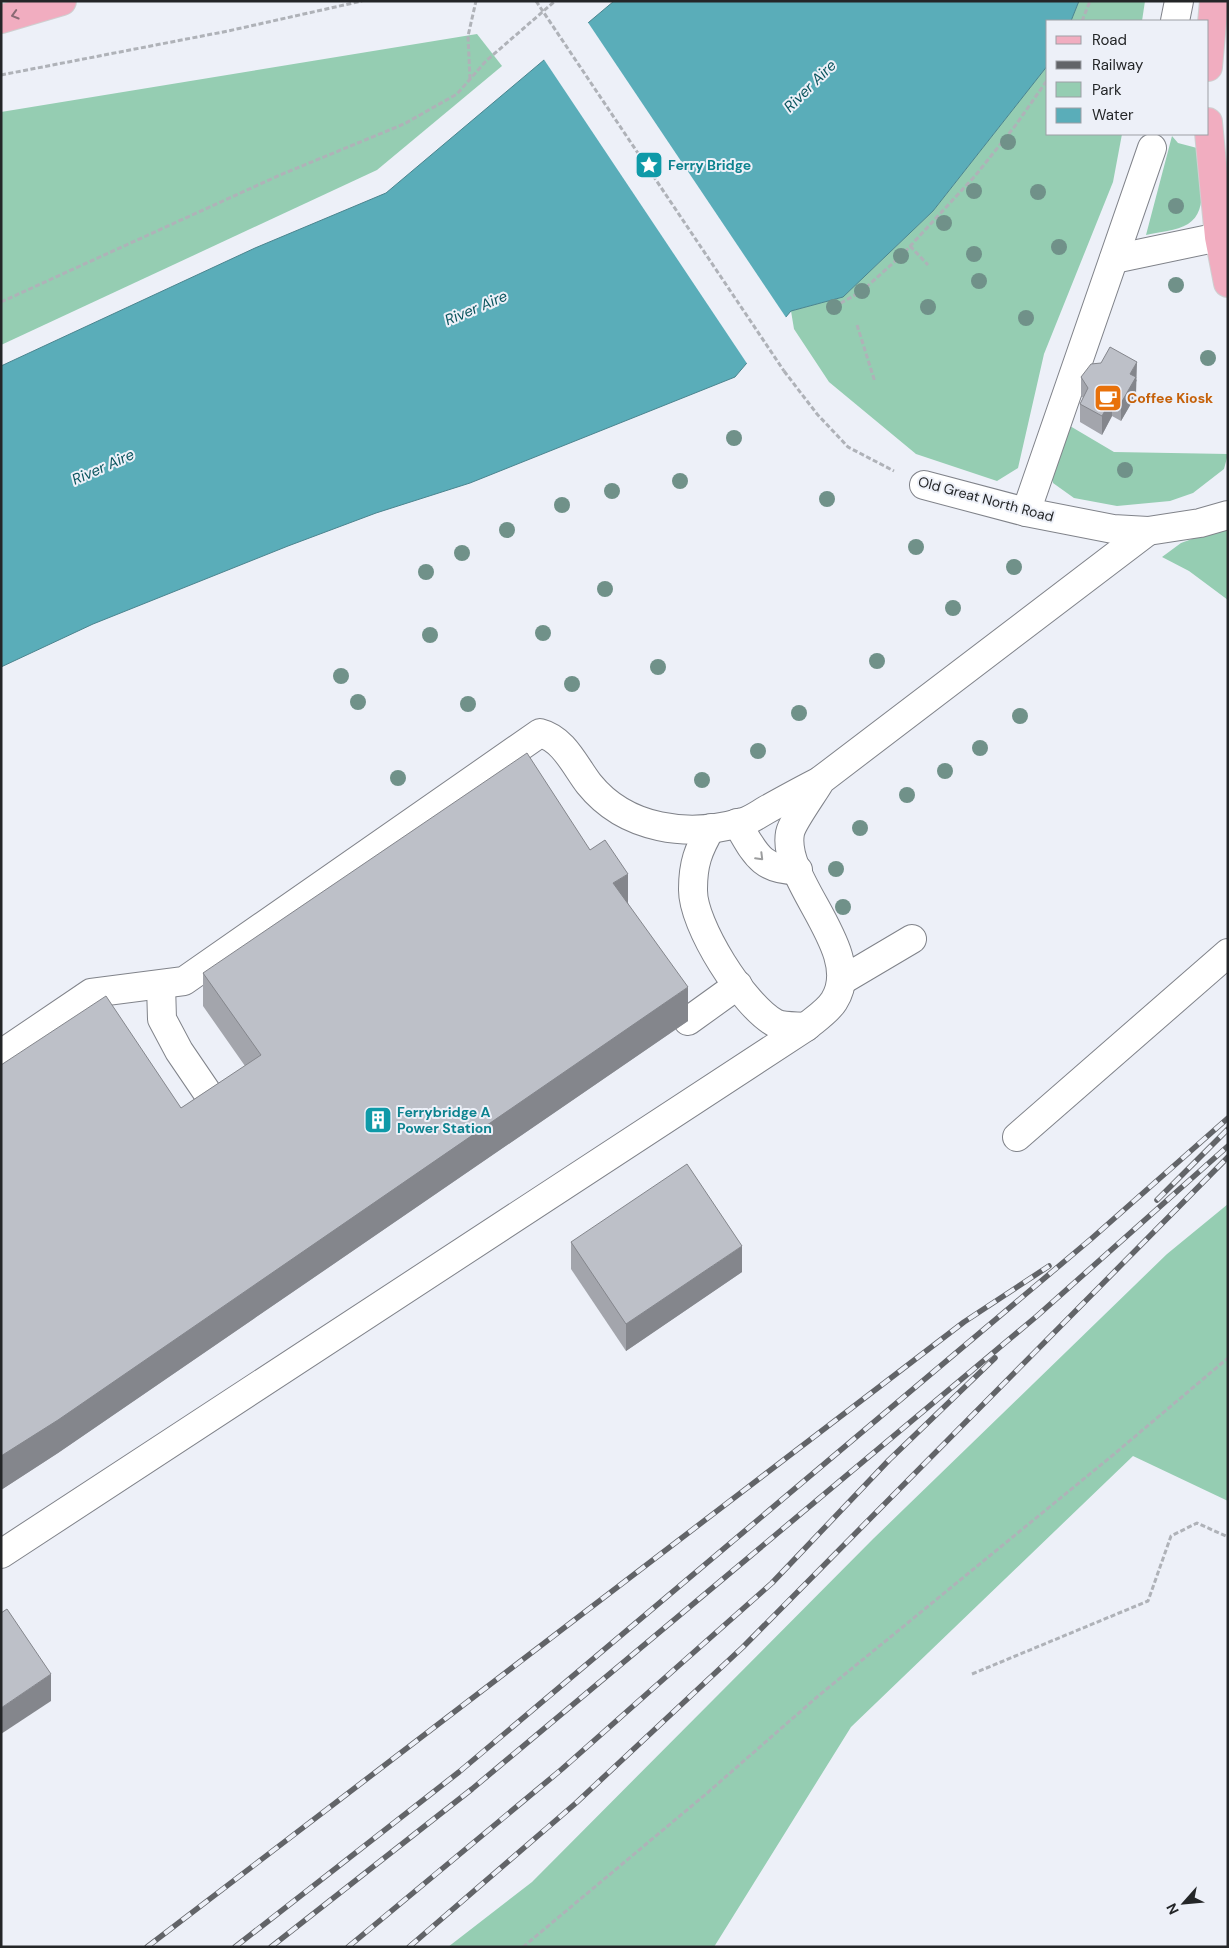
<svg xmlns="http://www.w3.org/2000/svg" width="1229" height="1948" font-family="'DM Sans',sans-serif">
  <rect width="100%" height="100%" fill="#edf0f8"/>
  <g fill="#95cdb2">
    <polygon points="1079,1 1145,1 1142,21 1071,21"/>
    <polygon points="477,34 502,66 377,170 1,345 1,112"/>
    <polygon points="1048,65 1048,134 1122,134 1113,182 1044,354 1018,468 997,481 916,454 829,382 794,329 791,311 843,297 933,211"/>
    <path d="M1172 136 1178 143 1197 148C1199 171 1211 210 1188 224 1177 231 1158 232 1146 235Z"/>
    <polygon points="1070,426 1114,452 1228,454 1224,469 1193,493 1170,501 1117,506 1074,498 1053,483 1050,472"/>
    <polygon points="1222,528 1228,528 1228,600 1189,571 1162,557 1181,543"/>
    <polygon points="1228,1204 1228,1501 1133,1456 851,1727 714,1947 448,1947 532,1882 873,1539 1167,1254"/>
  </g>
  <polygon fill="#5aadb9" stroke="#4a848e" points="614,1 1079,1 1071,21 1048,21 1048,65 933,211 843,297 791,311 735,377 470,483 376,513 288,546 93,624 1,667 1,366 255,248 386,193"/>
  <polygon fill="#edf0f8" points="587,21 787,319 748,365 543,58"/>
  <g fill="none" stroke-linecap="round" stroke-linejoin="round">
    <defs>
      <g id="minor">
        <polyline points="1175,21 1179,1"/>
        <polyline points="1114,259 1219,237"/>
        <polyline points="924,485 1026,512 1113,529 1148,531 1200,523 1228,515"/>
        <polyline points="1026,512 1152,148"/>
        <path d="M737 823C754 851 760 871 798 870"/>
        <path d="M711 828C698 850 693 864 693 889 692 925 744 1006 775 1023 783 1027 797 1026 806 1027"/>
        <polyline points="841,981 912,939"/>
        <polyline points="161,985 162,1019 179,1051 213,1101"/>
        <polyline points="688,1021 738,985"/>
        <path d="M1 1054 91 993 184 981 540 733C564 739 575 766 589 784 626 830 689 838 743 822 751 820 759 814 766 810 784 800 802 790 820 781"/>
        <polyline points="1017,1137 1228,953"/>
        <path d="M1 1554 806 1027C814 1020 828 1011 834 1001 866 951 781 882 790 833 792 822 815 791 821 780L1148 531"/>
      </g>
      <g id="major">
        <polyline points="1,19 62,1"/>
        <polyline points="1208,67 1214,1"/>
        <polyline points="1208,122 1219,237 1228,283"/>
      </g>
    </defs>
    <use href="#minor" stroke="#80838a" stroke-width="30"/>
    <use href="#major" stroke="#cfcfd0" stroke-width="30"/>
    <g stroke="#afb2b8" stroke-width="3" stroke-dasharray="5 2.5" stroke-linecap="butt">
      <polyline points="1082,21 1090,1"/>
      <polyline points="1,75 228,31 362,1"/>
      <polyline points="470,79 468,36 476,1"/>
      <polyline points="1047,81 1048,100"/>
      <polyline points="1051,134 1051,135"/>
      <polyline points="910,246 928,265"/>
      <polyline points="1,302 280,175 404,124 457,94 486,61 555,1"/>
      <polyline points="834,307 862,291 901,256 975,176 1015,126 1048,79"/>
      <polyline points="857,325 875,382"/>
      <polyline points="784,371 817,414 848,447 894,471"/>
      <polyline points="972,1674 1148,1601 1171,1536 1197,1523 1228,1537"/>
      <polyline points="523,1947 706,1794 817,1697 1113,1455 1228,1358"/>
    </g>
    <use href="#minor" stroke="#fff" stroke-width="28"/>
    <use href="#major" stroke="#f1adc0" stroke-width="28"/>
    <defs>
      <g id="rail">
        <polyline points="1157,1200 1228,1129"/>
        <polyline points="147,1947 964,1322 1049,1266"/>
        <polyline points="235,1947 459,1772 1091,1239 1228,1118"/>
        <polyline points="271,1947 472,1789 1037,1316 1228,1146"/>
        <polyline points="348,1947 562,1769 772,1583 889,1460 995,1358"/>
        <polyline points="409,1947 576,1803 743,1647 1228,1157"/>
      </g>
    </defs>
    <use href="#rail" stroke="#626468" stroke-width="5.5"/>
    <use href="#rail" stroke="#edf0f8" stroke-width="4" stroke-dasharray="11" stroke-linecap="butt"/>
    <polyline stroke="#afb2b8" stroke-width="3" stroke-dasharray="5 2.5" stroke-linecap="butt" points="536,1 784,371"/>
  </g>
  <g fill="#709189">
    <circle cx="1008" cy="142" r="8"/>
    <circle cx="974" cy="191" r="8"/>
    <circle cx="1038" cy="192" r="8"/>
    <circle cx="1176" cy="206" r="8"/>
    <circle cx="944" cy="223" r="8"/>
    <circle cx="1059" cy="247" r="8"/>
    <circle cx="974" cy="254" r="8"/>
    <circle cx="901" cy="256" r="8"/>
    <circle cx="979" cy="281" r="8"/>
    <circle cx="1176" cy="285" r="8"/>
    <circle cx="862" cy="291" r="8"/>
    <circle cx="834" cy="307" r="8"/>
    <circle cx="928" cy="307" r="8"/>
    <circle cx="1026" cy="318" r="8"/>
    <circle cx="1208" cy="358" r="8"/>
    <circle cx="734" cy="438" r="8"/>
    <circle cx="1125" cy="470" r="8"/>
    <circle cx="680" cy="481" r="8"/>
    <circle cx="612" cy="491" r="8"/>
    <circle cx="827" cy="499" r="8"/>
    <circle cx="562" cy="505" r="8"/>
    <circle cx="507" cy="530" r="8"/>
    <circle cx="916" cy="547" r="8"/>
    <circle cx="462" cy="553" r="8"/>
    <circle cx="1014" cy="567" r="8"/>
    <circle cx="426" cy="572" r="8"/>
    <circle cx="605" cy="589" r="8"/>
    <circle cx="953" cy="608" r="8"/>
    <circle cx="543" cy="633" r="8"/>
    <circle cx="430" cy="635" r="8"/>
    <circle cx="877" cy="661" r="8"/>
    <circle cx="658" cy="667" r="8"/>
    <circle cx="341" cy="676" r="8"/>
    <circle cx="572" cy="684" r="8"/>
    <circle cx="358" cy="702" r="8"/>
    <circle cx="468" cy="704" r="8"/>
    <circle cx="799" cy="713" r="8"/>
    <circle cx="1020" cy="716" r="8"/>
    <circle cx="980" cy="748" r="8"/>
    <circle cx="758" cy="751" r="8"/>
    <circle cx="945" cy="771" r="8"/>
    <circle cx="398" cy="778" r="8"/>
    <circle cx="702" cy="780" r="8"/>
    <circle cx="907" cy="795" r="8"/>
    <circle cx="860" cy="828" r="8"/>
    <circle cx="836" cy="869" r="8"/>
    <circle cx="843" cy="907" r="8"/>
  </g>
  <g fill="#a3a5ac">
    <polygon points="1101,363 1137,380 1136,382 1136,395 1121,421 1112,416 1102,435 1080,422 1080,404 1083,398 1081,395 1081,377"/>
    <polygon points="590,850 628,903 688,1021 58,1453 1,1490 1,1065 181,1108 245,1066 203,1006 203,973"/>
    <polygon points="571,1242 742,1272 626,1351 571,1269"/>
  </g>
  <g fill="#84868c">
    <polygon points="1137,362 1136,395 1121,421 1121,403 1130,374"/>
    <polygon points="1112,398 1112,416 1102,435 1102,416"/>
    <polygon points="628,874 628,907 613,883"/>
    <polygon points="688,987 688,1021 58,1453 1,1490 1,1456"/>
    <polygon points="742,1246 742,1272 626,1351 626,1324"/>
    <polygon points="51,1674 51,1701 1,1734 1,1708"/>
  </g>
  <g fill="#bdc0c8" stroke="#84868c">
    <polygon points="1110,347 1137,362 1130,374 1136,377 1121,403 1112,398 1102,416 1080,404 1088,388 1081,377 1091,364 1101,363"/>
    <polygon points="527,753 590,850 605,840 628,874 613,883 688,987 58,1420 1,1456 1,1065 106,996 181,1108 261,1055 203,973"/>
    <polygon points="687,1164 742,1246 626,1324 571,1242"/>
    <polygon points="7,1609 51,1674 1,1708 1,1613"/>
  </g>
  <defs><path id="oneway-chevron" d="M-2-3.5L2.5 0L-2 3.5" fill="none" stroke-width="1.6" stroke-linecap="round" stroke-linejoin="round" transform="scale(1.25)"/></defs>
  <use stroke="#8a6a74" href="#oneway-chevron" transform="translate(15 15) rotate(164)"/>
  <use stroke="#9c9d9e" href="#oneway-chevron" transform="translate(760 857) rotate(45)"/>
  <defs>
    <symbol id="sight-square" viewBox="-11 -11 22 22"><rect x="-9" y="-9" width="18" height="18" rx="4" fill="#0f9aa8" stroke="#edf0f8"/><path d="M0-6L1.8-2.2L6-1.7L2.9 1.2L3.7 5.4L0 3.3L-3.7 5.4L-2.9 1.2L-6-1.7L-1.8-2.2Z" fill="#fff"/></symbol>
    <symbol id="cafe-square" viewBox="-11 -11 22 22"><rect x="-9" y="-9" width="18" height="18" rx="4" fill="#e8710a" stroke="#edf0f8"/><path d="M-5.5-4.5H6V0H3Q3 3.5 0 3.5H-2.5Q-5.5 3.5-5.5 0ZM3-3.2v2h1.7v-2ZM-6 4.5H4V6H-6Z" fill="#fff"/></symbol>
    <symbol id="building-square" viewBox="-11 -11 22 22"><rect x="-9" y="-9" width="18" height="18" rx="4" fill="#0f9aa8" stroke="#edf0f8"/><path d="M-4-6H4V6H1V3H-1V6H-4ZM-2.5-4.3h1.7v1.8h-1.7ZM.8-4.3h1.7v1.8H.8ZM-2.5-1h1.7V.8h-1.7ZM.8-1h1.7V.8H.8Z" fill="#fff"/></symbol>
  </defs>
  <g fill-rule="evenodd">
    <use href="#sight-square" x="633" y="149" width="32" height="32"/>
    <use href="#cafe-square" x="1092" y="382" width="32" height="32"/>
    <use href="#building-square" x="362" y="1104" width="32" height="32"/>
  </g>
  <g text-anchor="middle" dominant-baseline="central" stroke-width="4" stroke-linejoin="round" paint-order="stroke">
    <g font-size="14" font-weight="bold" fill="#0d838f" stroke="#edf0f8" text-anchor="start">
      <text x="668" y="165">Ferry Bridge</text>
      <text x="397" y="1112">Ferrybridge A<tspan x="397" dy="16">Power Station</tspan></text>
    </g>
    <g font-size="14" font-weight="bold" fill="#c56008" stroke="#edf0f8" text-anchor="start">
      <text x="1127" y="398">Coffee Kiosk</text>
    </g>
    <g font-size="14" fill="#242628" stroke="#edf0f8">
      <text transform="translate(986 499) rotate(15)">Old Great North Road</text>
    </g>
    <g font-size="15" font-style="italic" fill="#0a555e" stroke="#edf0f8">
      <text transform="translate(810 86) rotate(-45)">River Aire</text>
      <text transform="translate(476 308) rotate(-23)">River Aire</text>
      <text transform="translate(103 467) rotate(-24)">River Aire</text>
    </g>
  </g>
  <rect width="1229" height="1948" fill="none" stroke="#242628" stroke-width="5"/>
  <rect x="1046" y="20" width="162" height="115" fill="#edf0f8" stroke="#9d9fa5"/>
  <rect x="1056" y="36" width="25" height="8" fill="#f1adc0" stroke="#9d9fa5"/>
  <text x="1092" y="45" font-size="15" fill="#242628">Road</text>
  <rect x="1056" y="61" width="25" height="8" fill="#626468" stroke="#9d9fa5"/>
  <text x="1092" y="70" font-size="15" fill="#242628">Railway</text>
  <rect x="1056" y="82" width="25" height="15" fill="#95cdb2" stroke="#9d9fa5"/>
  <text x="1092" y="95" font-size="15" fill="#242628">Park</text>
  <rect x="1056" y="108" width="25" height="15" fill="#5aadb9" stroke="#9d9fa5"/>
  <text x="1092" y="120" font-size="15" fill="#242628">Water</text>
  <g transform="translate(1184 1903) rotate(243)" stroke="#edf0f8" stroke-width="4" paint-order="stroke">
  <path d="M0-4L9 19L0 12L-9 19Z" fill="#242628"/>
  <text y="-8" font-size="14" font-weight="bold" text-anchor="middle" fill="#242628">N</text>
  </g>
</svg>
